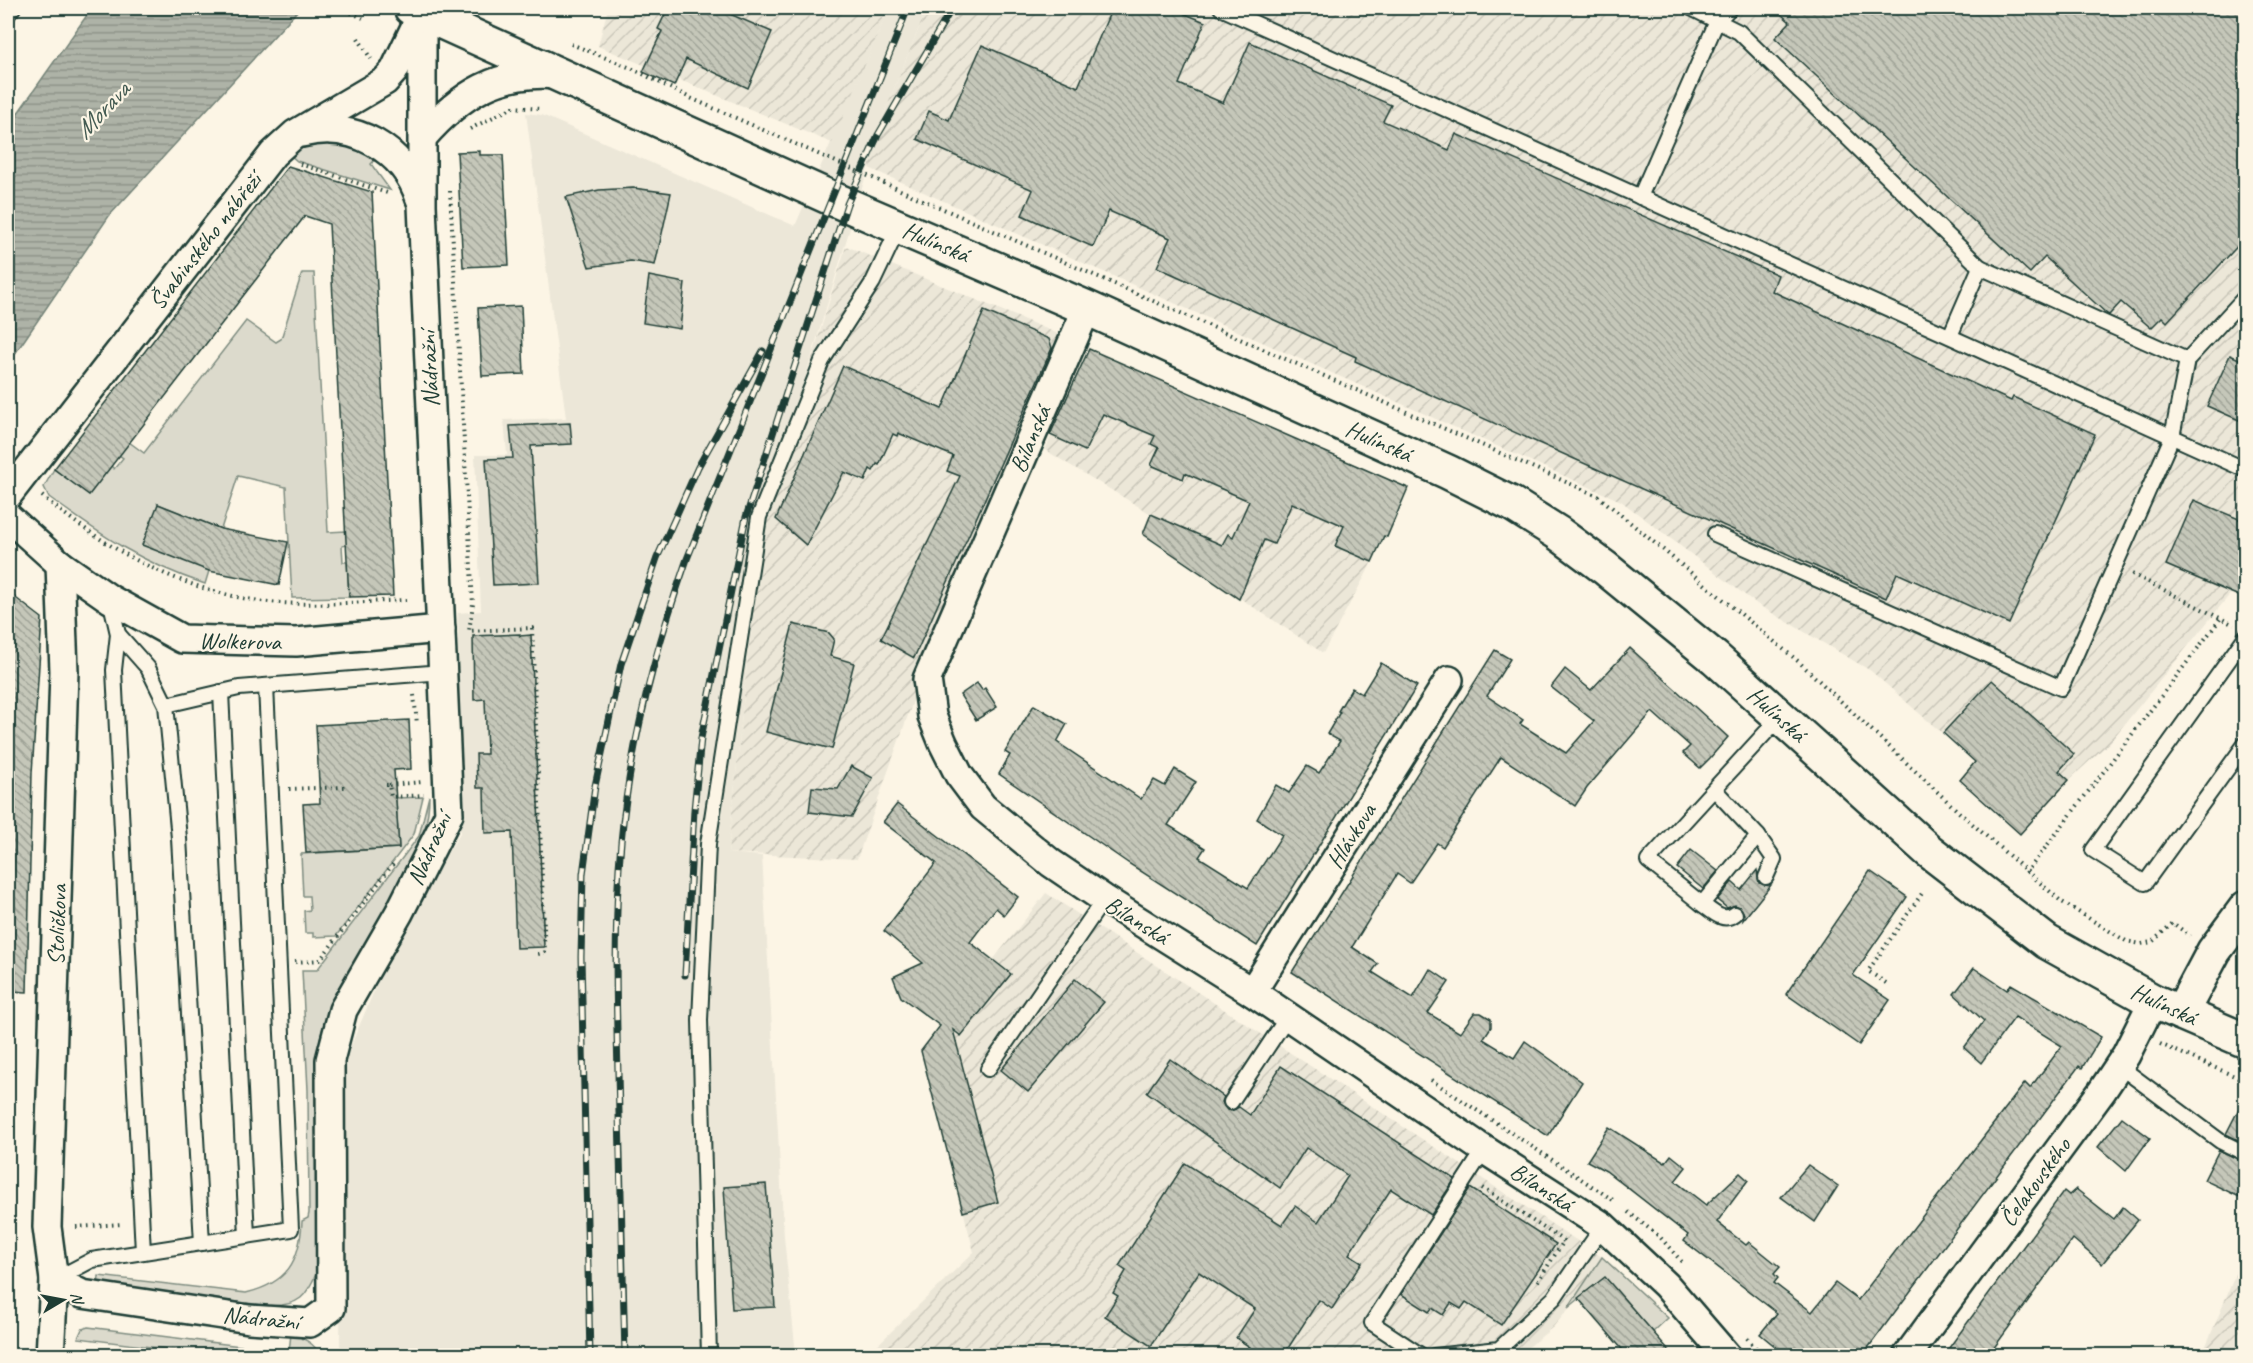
<svg xmlns="http://www.w3.org/2000/svg" width="2253" height="1363" font-family="Caveat,sans-serif">
  <defs>
    <pattern id="industrial-furrows" width="10" height="10" patternUnits="userSpaceOnUse" patternTransform="scale(1.5)"><rect width="10" height="10" fill="#ece7d8"/><path d="M-1 1l2-2M0 10L10 0M9 11l2-2" fill="none" stroke="#cac7ba"/></pattern>
    <pattern id="water-rules" width="6" height="5" patternUnits="userSpaceOnUse" patternTransform="scale(1.5)"><rect width="6" height="5" fill="#aeb3a7"/><path d="M0 2.5h6" fill="none" stroke="#8d9389"/></pattern>
    <pattern id="building-back-hatch" width="6" height="6" patternUnits="userSpaceOnUse" patternTransform="scale(1.5)"><rect width="6" height="6" fill="#c5c7b9"/><path d="M-1 5l2 2M0 0l6 6M5-1l2 2" fill="none" stroke="#9fa397"/></pattern>
  </defs>
  <rect width="100%" height="100%" fill="#fcf5e5"/>
  <filter id="ink" filterUnits="userSpaceOnUse"><feTurbulence type="fractalNoise" baseFrequency=".0167" numOctaves="2"/><feDisplacementMap in="SourceGraphic" scale="12" xChannelSelector="R" yChannelSelector="G"/><feConvolveMatrix kernelMatrix="1 2 1 2 8 2 1 2 1" color-interpolation-filters="sRGB"/></filter>
  <g filter="url(#ink)">
    <polygon fill="#ece7d8" points="889,8 927,8 885,111 761,526 728,853 762,856 784,1237 796,1355 340,1356 342,1067 395,941 460,833 458,613 481,611 475,455 507,455 504,420 566,418 526,113 542,115 795,226"/>
    <g fill="url(#industrial-furrows)">
      <polygon points="608,8 889,8 832,143 598,46"/>
      <polygon points="927,8 2245,8 2245,599 2231,593 2110,742 2069,780 2020,834 1960,780 1975,762 1871,671 1757,604 1621,501 869,168 885,111"/>
      <polygon points="846,246 1061,335 924,670 857,859 728,853 761,526"/>
      <polygon points="1089,349 1408,488 1387,537 1384,536 1367,572 1323,653 1143,534 1151,514 1045,450"/>
      <polygon points="1046,893 1602,1257 1616,1268 1578,1298 1553,1327 1519,1355 866,1356 974,1252 921,1051"/>
      <polygon points="2245,1250 2245,1355 2202,1355 2221,1310"/>
    </g>
    <g fill="#dcdacc" stroke="#7e8c80" stroke-width="1.5">
      <polygon points="317,142 349,144 376,159 371,164 390,190 297,161 289,154"/>
      <path d="M302 273H314L328 532 346 531 347 545 342 546 343 562H347L349 597 292 598 286 487 238 476 221 529 158 504 209 571 205 584C142 563 102 536 49 497L44 487 54 469 89 495 111 466 114 469 123 458 119 455 129 442 144 453 246 321 276 342 281 339Z"/>
      <path d="M429 796C429 873 357 941 329 1009 311 1053 315 1102 316 1149 316 1190 317 1231 317 1272 306 1297 300 1305 271 1306L98 1285 99 1276 246 1293C287 1283 300 1262 302 1221L308 1218 309 1213 308 1090 302 970H317L419 836Z"/>
      <polygon points="423,797 414,834 336,936 313,937 313,933 305,933 304,911 310,910 309,896 303,896 301,854 399,848 396,798"/>
      <polygon points="1602,1257 1668,1318 1653,1332 1605,1278 1568,1308"/>
      <path d="M88 1327 289 1352 291 1334C304 1338 314 1343 320 1355H216L78 1338 82 1329Z"/>
    </g>
    <polygon fill="url(#water-rules)" stroke="#758479" stroke-width="1.5" points="92,8 300,8 109,216 8,364 8,127"/>
    <g fill="url(#building-back-hatch)" stroke="#1f3d34" stroke-width="1.5">
      <polygon points="668,8 716,8 772,32 748,88 686,59 674,86 643,72 662,31 658,29"/>
      <polygon points="1112,8 1171,8 1205,22 1179,84 1223,103 1250,42 1391,105 1383,121 1449,150 1456,134 1778,275 1772,291 2011,401 2013,397 2095,434 2009,624 1897,573 1886,598 1355,361 1356,357 1157,267 1170,238 1109,211 1093,247 1022,215 1033,190 917,139 929,111 949,120 982,45 1078,87"/>
      <polygon points="1774,8 2246,8 2246,237 2167,322 2162,317 2151,328 2121,302 2109,315 2107,314 2045,257 2030,273 1775,38 1790,22"/>
      <polygon points="480,151 480,155 503,155 509,265 463,267 457,152"/>
      <polygon points="288,166 372,192 393,596 349,597 329,224 305,216 89,495 54,469"/>
      <polygon points="633,188 671,193 655,265 631,261 589,267 566,197 599,190"/>
      <polygon points="649,276 685,283 680,329 643,323"/>
      <polygon points="521,306 524,374 482,376 478,308"/>
      <polygon points="984,311 1049,339 1052,348 914,658 881,639 960,476 947,471 953,456 898,433 897,436 893,434 879,465 877,464 873,471 870,469 865,481 844,472 806,545 776,519 843,366 942,409"/>
      <polygon points="1089,349 1408,488 1387,537 1384,536 1372,562 1335,546 1344,526 1292,503 1274,544 1264,540 1239,599 1143,534 1151,514 1222,545 1228,534 1233,537 1249,501 1185,473 1183,479 1151,465 1159,448 1151,444 1155,436 1103,414 1085,451 1050,435"/>
      <polygon points="2230,355 2246,362 2246,423 2207,406"/>
      <polygon points="570,423 572,444 531,446 539,583 493,585 486,459 513,458 510,426"/>
      <polygon points="2194,500 2246,522 2246,599 2166,565"/>
      <polygon points="158,504 221,529 288,542 279,585 209,571 142,545"/>
      <polygon points="8,592 42,618 32,773 27,992 8,991"/>
      <polygon points="793,624 829,633 834,639 830,656 854,663 832,749 766,732"/>
      <polygon points="520,634 520,636 531,635 544,947 516,948 512,832 485,833 484,788 477,788 476,754 487,754 485,699 474,700 473,636"/>
      <polygon points="1630,648 1728,737 1710,758 1700,768 1683,753 1690,746 1652,712 1587,788 1575,806 1501,757 1443,847 1437,843 1410,883 1397,874 1352,947 1378,964 1372,972 1413,998 1430,969 1449,982 1428,1013 1460,1033 1474,1013 1481,1013 1491,1019 1491,1027 1483,1039 1514,1058 1525,1041 1582,1082 1548,1136 1292,972 1495,650 1510,659 1487,696 1523,720 1520,724 1566,753 1594,721 1551,687 1565,669 1591,690"/>
      <polygon points="1381,663 1417,686 1257,946 1128,863 999,774 1010,755 1005,752 1034,705 1067,724 1057,742 1141,799 1154,780 1165,786 1175,769 1196,782 1168,825 1205,848 1199,857 1248,888 1282,835 1257,819 1276,785 1289,793 1307,766 1319,773 1340,741 1327,734 1340,712 1338,711 1352,688 1362,694"/>
      <polygon points="1992,680 2074,754 2059,771 2069,780 2020,834 1960,780 1975,762 1943,733"/>
      <polygon points="977,683 982,690 985,688 997,707 976,720 960,695"/>
      <polygon points="409,720 411,769 394,770 399,848 306,853 303,804 320,803 316,725"/>
      <polygon points="851,766 873,778 852,817 809,812 812,787 838,789"/>
      <polygon points="897,804 1018,897 1004,915 996,908 970,942 1011,974 961,1036 953,1030 998,1202 963,1212 921,1051 940,1026 901,997 893,977 923,963 884,931 936,863 883,822"/>
      <polygon points="1691,850 1718,871 1703,889 1677,868"/>
      <polygon points="1757,870 1759,883 1771,885 1743,920 1744,914 1740,907 1735,905 1727,908 1717,900 1732,882 1741,890"/>
      <polygon points="1870,871 1907,897 1853,975 1890,1000 1859,1045 1786,994"/>
      <polygon points="1974,968 2007,990 2011,984 2101,1037 2082,1068 2079,1066 1862,1356 1787,1356 1760,1334 1777,1313 1684,1241 1688,1235 1606,1171 1587,1161 1609,1127 1665,1163 1671,1155 1686,1167 1675,1181 1706,1205 1740,1173 1748,1180 1717,1222 1746,1245 1749,1242 1780,1267 1774,1274 1778,1278 1774,1283 1812,1312 1835,1283 1858,1300 2025,1083 2030,1088 2062,1046 2015,1017 1981,1063 1964,1048 1984,1021 1954,994"/>
      <polygon points="1075,979 1104,1002 1028,1092 1001,1070"/>
      <polygon points="1170,1059 1224,1097 1222,1102 1226,1109 1231,1111 1239,1107 1250,1115 1281,1066 1455,1179 1431,1215 1391,1189 1349,1254 1362,1262 1332,1309 1319,1300 1283,1356 1245,1356 1250,1347 1236,1338 1255,1309 1199,1272 1151,1346 1105,1316 1118,1296 1113,1293 1126,1271 1119,1266 1185,1163 1282,1225 1295,1206 1318,1222 1348,1176 1306,1148 1280,1188 1147,1092"/>
      <polygon points="2246,1095 2246,1144 2226,1134"/>
      <polygon points="2122,1117 2150,1138 2126,1171 2098,1147"/>
      <polygon points="2219,1150 2246,1163 2246,1200 2204,1180"/>
      <polygon points="1808,1165 1838,1186 1815,1222 1781,1197"/>
      <polygon points="766,1184 775,1307 732,1309 724,1187"/>
      <polygon points="1470,1188 1556,1244 1501,1325 1466,1302 1461,1309 1451,1303 1443,1315 1432,1308 1429,1312 1401,1294"/>
      <polygon points="2076,1189 2114,1219 2123,1207 2138,1220 2102,1264 2073,1239 1988,1356 1943,1356 2064,1191 2069,1195"/>
      <polygon points="1605,1277 1653,1332 1674,1356 1628,1356 1578,1298"/>
    </g>
    <g fill="none" stroke-linecap="round" stroke-linejoin="round">
      <defs>
        <g id="service">
          <polyline points="1221,8 2246,470"/>
          <polyline points="1691,8 1739,32 1980,267 1950,336"/>
          <polyline points="8,14 13,8"/>
          <polyline points="1640,197 1717,21 1730,8"/>
          <polyline points="1980,267 2187,360"/>
          <polyline points="1715,534 2061,688 2172,437 2187,360 2246,296"/>
          <polyline points="110,599 118,634 114,670 143,1252"/>
          <polyline points="118,634 148,668 166,705 179,838 202,1243"/>
          <polyline points="2246,636 2093,850 2145,883 2246,743"/>
          <polyline points="221,692 247,1236"/>
          <polyline points="166,705 239,688 443,672"/>
          <polyline points="1714,789 1758,836 1702,904 1648,861 1780,717"/>
          <polyline points="1758,836 1774,859 1766,877"/>
          <path d="M1702 904C1713 912 1723 923 1735 914"/>
          <polyline points="2119,1066 2220,1141 2246,1154"/>
          <polyline points="988,1069 1104,899"/>
          <polyline points="1231,1102 1288,1016"/>
          <polyline points="54,1280 92,1260 291,1229 266,686"/>
          <polyline points="709,1356 700,1020 708,844 759,517 822,361 873,282 899,227"/>
          <polyline points="1422,1356 1372,1323 1484,1150"/>
          <polyline points="1434,1356 1499,1349 1554,1298 1603,1226"/>
        </g>
        <g id="minor">
          <path d="M302 133C353 120 404 149 420 199"/>
          <path d="M423 137C461 94 498 70 557 75"/>
          <polyline points="1087,308 927,679 932,716 943,743 959,775 983,807 1051,863 1104,899 1252,992 1477,1145 1603,1226 1666,1285 1727,1356"/>
          <polyline points="8,495 273,154 295,134 385,81 394,71 419,19"/>
          <polyline points="8,517 60,564 110,599 182,639 296,642 441,629"/>
          <polyline points="1252,992 1449,680"/>
          <polyline points="54,1280 82,1294 249,1319 310,1323 331,1308 330,1060 343,1010 399,913 449,814 422,205 422,13"/>
          <polyline points="50,1356 54,1280 47,1227 64,671 60,564"/>
          <polyline points="1907,1356 2102,1091 2126,1055 2153,1001"/>
        </g>
        <polyline id="secondary" points="2181,1013 2214,951 2246,908"/>
        <polyline id="primary" points="411,8 831,198 1087,308 1448,472 1512,504 1558,533 1605,568 1715,658 1929,851 2047,942 2153,1001 2246,1041"/>
      </defs>
      <use href="#service" stroke="#1f3d34" stroke-width="18"/>
      <use href="#minor" stroke="#1f3d34" stroke-width="32"/>
      <use href="#secondary" stroke="#1f3d34" stroke-width="38"/>
      <use href="#primary" stroke="#1f3d34" stroke-width="38"/>
      <g stroke="#1f3d34" stroke-width="4" stroke-dasharray="1.5 4.5" stroke-linecap="butt">
        <polyline points="340,8 363,18"/>
        <polyline points="358,38 371,59"/>
        <polyline points="571,44 631,68 688,97 1598,496 1799,662 1961,814 2062,902 2126,941 2141,944 2152,942 2173,923 2190,936"/>
        <polyline points="470,129 513,107 542,109"/>
        <polyline points="300,164 390,194"/>
        <polyline points="450,191 473,604 469,631 532,628 545,952 535,955"/>
        <path d="M42 496C106 549 177 589 260 601 308 607 358 602 406 600"/>
        <polyline points="2132,574 2234,625"/>
        <polyline points="414,695 417,724"/>
        <polyline points="386,785 389,785 391,797 424,795"/>
        <polyline points="389,785 422,782"/>
        <polyline points="289,789 345,787"/>
        <polyline points="2026,873 2221,618"/>
        <polyline points="295,962 320,960 393,864"/>
        <polyline points="2246,977 2246,978"/>
        <polyline points="1886,983 1868,971 1923,892"/>
        <polyline points="2160,1044 2246,1081"/>
        <polyline points="1431,1080 1613,1200"/>
        <polyline points="1482,1188 1564,1241 1536,1284"/>
        <polyline points="1628,1212 1660,1237 1682,1262"/>
        <polyline points="76,1227 123,1224"/>
        <polyline points="1747,1338 1763,1356"/>
      </g>
      <use href="#service" stroke="#fcf5e5" stroke-width="14"/>
      <use href="#minor" stroke="#fcf5e5" stroke-width="27"/>
      <use href="#secondary" stroke="#fcf5e5" stroke-width="33"/>
      <use href="#primary" stroke="#fcf5e5" stroke-width="33"/>
      <defs>
        <g id="rail">
          <polyline points="685,975 694,810 701,738 746,517 847,204 878,135 952,8"/>
          <polyline points="590,1356 581,957 583,874 595,786 621,664 657,558 698,467 763,351"/>
          <path d="M625 1356C622 1261 620 1167 618 1073 616 996 614 919 621 842 630 744 655 650 687 559L908 8"/>
        </g>
      </defs>
      <use href="#rail" stroke="#1f3d34" stroke-width="7"/>
      <use href="#rail" stroke="#fcf5e5" stroke-width="4.5" stroke-dasharray="14" stroke-linecap="butt"/>
    </g>
  </g>
  <g text-anchor="middle" dominant-baseline="central" stroke-width="4.5" stroke-linejoin="round" paint-order="stroke">
    <g font-size="24" fill="#1f3d34" stroke="#fcf5e5">
      <text transform="translate(205 241) rotate(-52)">Švabinského nábřeží</text>
      <text transform="translate(936 242) rotate(23)">Hulínská</text>
      <text transform="translate(429 369) rotate(-93)">Nádražní</text>
      <text transform="translate(1030 439) rotate(-67)">Bílanská</text>
      <text transform="translate(1379 441) rotate(24)">Hulínská</text>
      <text transform="translate(240 641) rotate(1)">Wolkerova</text>
      <text transform="translate(1777 714) rotate(42)">Hulínská</text>
      <text transform="translate(1351 836) rotate(-58)">Hlávkova</text>
      <text transform="translate(429 849) rotate(-66)">Nádražní</text>
      <text transform="translate(1137 920) rotate(32)">Bílanská</text>
      <text transform="translate(57 925) rotate(-88)">Stoličkova</text>
      <text transform="translate(2164 1004) rotate(25)">Hulínská</text>
      <text transform="translate(2035 1182) rotate(-54)">Čelakovského</text>
      <text transform="translate(1542 1187) rotate(33)">Bílanská</text>
      <text transform="translate(261 1318) rotate(6)">Nádražní</text>
    </g>
    <g font-size="26" font-style="italic" fill="#435a51" stroke="#fcf5e5">
      <text transform="translate(102 110) rotate(-47)">Morava</text>
    </g>
  </g>
  <rect width="2253" height="1363" fill="none" stroke="#fcf5e5" stroke-width="30"/>
  <rect x="15" y="15" width="2223" height="1333" fill="none" stroke="#1f3d34" stroke-width="2" filter="url(#ink)"/>
  <g transform="translate(63 1300) rotate(80)" stroke="#fcf5e5" stroke-width="4.5" paint-order="stroke">
  <path d="M0-4.5L10 22L0 15L-10 22Z" fill="#1f3d34"/>
  <text y="-9" font-size="16" font-weight="bold" text-anchor="middle" fill="#1f3d34">N</text>
  </g>
</svg>
